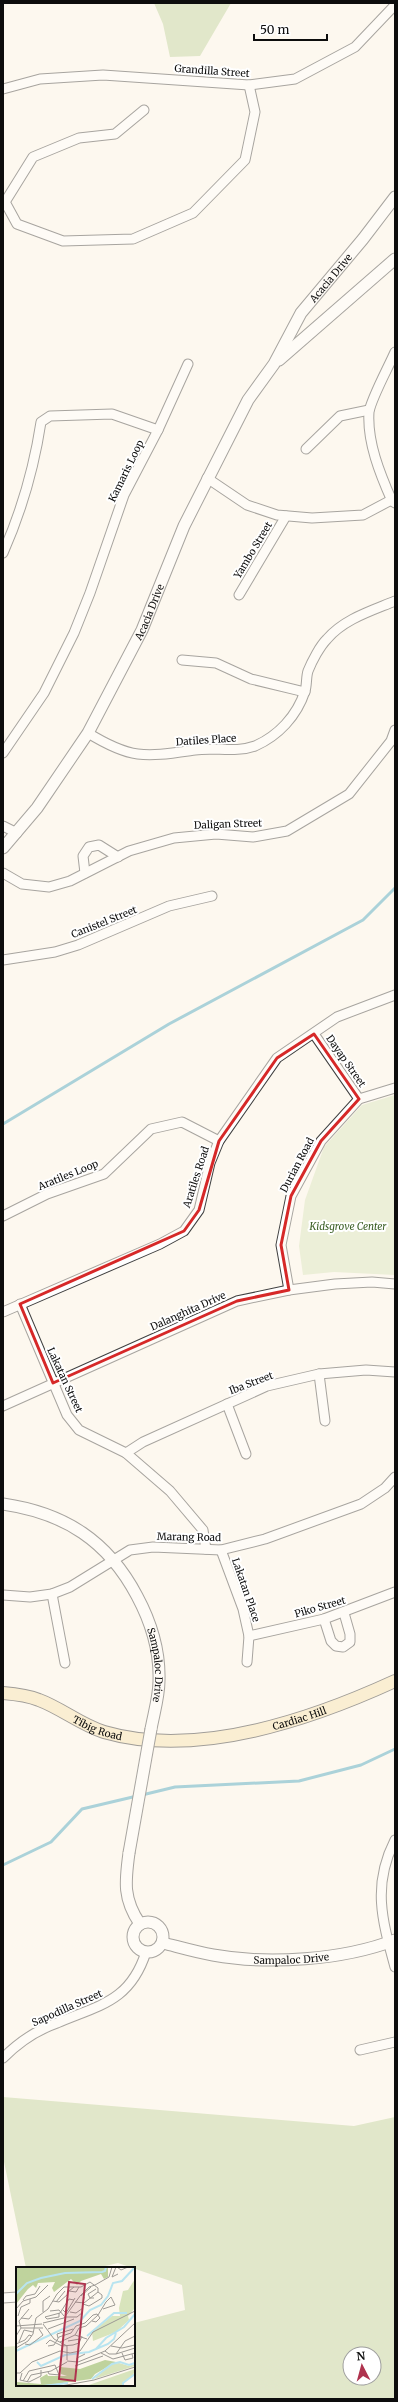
<svg xmlns="http://www.w3.org/2000/svg" width="398" height="2402" font-family="Merriweather,serif">
  <rect width="100%" height="100%" fill="#fdf8ef"/>
  <polygon fill="#d8e4bc" points="395,1095 395,1275 334,1272 303,1275 299,1246 305,1200 324,1147 362,1105"/>
  <g fill="#bfd39d" fill-rule="evenodd">
    <polygon points="154,3 231,3 200,56 170,57 163,24"/>
    <path d="M3 2097 354 2126 395 2117V2399H3V2347L17 2346V2385H134V2323L185 2310 182 2285 118 2263 97 2268H26L3 2157ZM350 2354H374V2378H350Z"/>
  </g>
  <g fill="none" stroke-linecap="round" stroke-linejoin="round">
    <g stroke="#47a4bf" stroke-width="3">
      <polyline points="3,1124 169,1024 363,920 395,888"/>
      <polyline points="142,1795 175,1787 299,1781 361,1765 395,1749"/>
      <polyline points="3,1865 51,1842 82,1809 137,1796"/>
    </g>
    <defs>
      <g id="minor">
        <polyline points="3,89 40,79 103,75 249,85 295,79 355,47 395,5"/>
        <polyline points="144,110 115,134 79,138 33,157 5,202 17,224 63,241 133,239 193,213 245,160 255,112 249,85"/>
        <path d="M395 352C389 366 371 399 369 412 367 442 380 474 392 501L395 503"/>
        <polyline points="306,449 340,416 369,410"/>
        <polyline points="207,478 247,505 277,515 312,518 363,515 395,498"/>
        <path d="M3 553C22 510 34 468 41 422L50 416 112 414 158 430"/>
        <polyline points="239,595 286,516"/>
        <polyline points="182,660 216,663 251,679 305,692"/>
        <path d="M88 733C132 760 145 757 195 750 214 747 236 753 255 746 278 736 297 716 305 691 307 685 306 677 308 671 312 661 320 646 327 639 344 619 371 611 395 601"/>
        <polyline points="3,753 44,693 74,633 90,593 124,495 158,430 188,364"/>
        <polyline points="3,826 17,833"/>
        <polyline points="3,873 22,884 49,887 70,881 129,851 174,838 216,834 253,837 287,831 349,794 391,741 395,730"/>
        <polyline points="85,873 83,856 89,847 99,845 118,857"/>
        <polyline points="3,960 55,952 78,945 169,906 212,896"/>
        <polyline points="314,1034 359,1099"/>
        <polyline points="3,1216 47,1194 104,1174 151,1129 182,1122 219,1141"/>
        <polyline points="289,1290 281,1245 291,1196 321,1141 359,1099 395,1088"/>
        <polyline points="20,1304 67,1415 79,1430 126,1453 170,1491 203,1530 206,1549"/>
        <polyline points="3,1312 160,1244 184,1231 199,1210 210,1163 219,1141 277,1058 337,1017 395,995"/>
        <polyline points="319,1374 325,1421"/>
        <polyline points="227,1404 246,1454"/>
        <polyline points="3,1406 237,1301 289,1290 335,1284 372,1282 395,1284"/>
        <polyline points="126,1453 143,1442 267,1386 319,1374 366,1370 395,1372"/>
        <polyline points="221,1550 243,1609 249,1636 247,1662"/>
        <polyline points="52,1594 65,1663"/>
        <polyline points="3,1595 30,1597 52,1594 70,1587 130,1550 153,1547 221,1550 265,1539 361,1504 385,1488 395,1477"/>
        <polyline points="324,1619 331,1641 336,1646 343,1647 350,1642 350,1634 344,1613"/>
        <polyline points="249,1636 324,1619 395,1592"/>
        <path d="M395 1840C372 1885 382 1920 395 1967"/>
        <polyline points="360,2050 395,2042"/>
        <path d="M3 2058C18 2043 37 2030 57 2023 99 2005 130 2002 146 1952"/>
        <polyline points="3,2298 17,2297"/>
      </g>
      <g id="tertiary">
        <polyline points="279,360 395,259"/>
        <path id="s1" d="M3 848 37 808 88 733 142 630 184 526 248 400 274 364 301 313 363 239 395 197"/>
        <path id="s2" d="M3 1504C65 1513 108 1541 137 1596 151 1622 160 1651 159 1681 159 1696 154 1713 151 1729"/>
        <path d="M129 1853C125 1882 123 1899 140 1924"/>
        <circle cx="148" cy="1937" r="15"/>
        <path id="s3" d="M163 1943C179 1947 196 1952 213 1955 268 1965 343 1960 395 1940"/>
      </g>
      <g id="secondary">
        <path id="s4" d="M3 1693C15 1694 27 1695 39 1700 61 1708 81 1725 104 1732 197 1759 310 1720 395 1681"/>
      </g>
    </defs>
    <use href="#minor" stroke="#404040" stroke-width="11"/>
    <use href="#tertiary" stroke="#404040" stroke-width="13"/>
    <use href="#secondary" stroke="#2f2f2f" stroke-width="14"/>
    <use href="#minor" stroke="#fff" stroke-width="9"/>
    <use href="#tertiary" stroke="#fff" stroke-width="11"/>
    <use href="#secondary" stroke="#f7e3b0" stroke-width="12"/>
    <defs>
      <polyline id="tertiary-bridge" points="129,1853 151,1729"/>
    </defs>
    <use href="#tertiary-bridge" stroke="#404040" stroke-width="13" stroke-linecap="butt"/>
    <use href="#tertiary-bridge" stroke="#fff" stroke-width="11"/>
  </g>
  <path d="M0 0H398V2402H0ZM314 1034 359 1099 321 1141 291 1196 281 1245 289 1290 237 1301 53 1383 20 1304 184 1231 199 1210 219 1141 277 1058Z" fill="#fdf8ef" fill-opacity=".55" fill-rule="evenodd"/>
  <path fill="none" stroke="#d62828" stroke-width="3" stroke-linejoin="round" d="M314 1034 359 1099 321 1141 291 1196 281 1245 289 1290 237 1301 53 1383 20 1304 184 1231 199 1210 219 1141 277 1058Z"/>
  <g text-anchor="middle" dominant-baseline="central" stroke-width="4" stroke-linejoin="round" paint-order="stroke">
    <g font-size="10" fill="#0d0d0d" stroke="#fff">
      <text transform="translate(212 71) rotate(4)">Grandilla Street</text>
      <text stroke="none"><textPath href="#s1" startOffset="661">Acacia Drive</textPath></text>
      <text transform="translate(126 471) rotate(-64)">Kamaris Loop</text>
      <text transform="translate(253 550) rotate(-59)">Yambo Street</text>
      <text stroke="none"><textPath href="#s1" startOffset="279">Acacia Drive</textPath></text>
      <text transform="translate(206 740) rotate(-4)">Datiles Place</text>
      <text transform="translate(228 824) rotate(-2)">Daligan Street</text>
      <text transform="translate(104 922) rotate(-22)">Canistel Street</text>
      <text transform="translate(346 1061) rotate(55)">Dayap Street</text>
      <text transform="translate(297 1165) rotate(-62)">Durian Road</text>
      <text transform="translate(68 1175) rotate(-22)">Aratiles Loop</text>
      <text transform="translate(196 1177) rotate(-72)">Aratiles Road</text>
      <text transform="translate(188 1311) rotate(-24)">Dalanghita Drive</text>
      <text transform="translate(65 1380) rotate(65)">Lakatan Street</text>
      <text transform="translate(251 1383) rotate(-21)">Iba Street</text>
      <text transform="translate(189 1537) rotate(1)">Marang Road</text>
      <text transform="translate(246 1590) rotate(71)">Lakatan Place</text>
      <text transform="translate(320 1607) rotate(-16)">Piko Street</text>
      <text stroke="none"><textPath href="#s2" startOffset="242">Sampaloc Drive</textPath></text>
      <text stroke="none"><textPath href="#s4" startOffset="308">Cardiac Hill</textPath></text>
      <text stroke="none"><textPath href="#s4" startOffset="102">Tibig Road</textPath></text>
      <text stroke="none"><textPath href="#s3" startOffset="130">Sampaloc Drive</textPath></text>
      <text transform="translate(67 2008) rotate(-24)">Sapodilla Street</text>
    </g>
    <g font-size="10" font-style="italic" fill="#3a5e24" stroke="#fff">
      <text x="348" y="1226">Kidsgrove Center</text>
    </g>
  </g>
  <g transform="translate(16 2267)">
    <rect width="119" height="119" fill="#fdf8ef"/>
    <path d="M119 12V41L112 49 113 53 100 65 77 74 76 65 96 49H104L103 41 107 24 112 23ZM103 96 113 99 119 97V99L78 112 96 97ZM119 102 117 109 107 115 106 119H70Z" fill="#d8e4bc"/>
    <path d="M0 0H92V10L88 12 85 7 65 14 61 18 55 12 38 25 36 21 39 15 22 16 20 21 17 18 12 22 0 37ZM89 93 100 95 79 107 75 112 25 119H0V106L1 115 25 117 24 111 31 107 32 109H51L45 107 44 100 64 102Z" fill="#bfd39d"/>
    <path fill="none" stroke="#b8e4f0" stroke-width="2" d="M0 27 11 16 25 11 49 6 86 5 89 4 90 0M71 69 98 46H111M80 82 90 71 108 60 119 47M0 84 64 54 74 43 85 38 92 29 97 16 106 14 119 0M21 95 25 99 49 88 73 85 92 77 98 72 100 66M76 112 96 97 104 95 113 98 119 96M27 119 52 116M107 119V116L119 107"/>
    <path fill="none" stroke="#9d9a95" stroke-width="1" d="M100 0 96 10 102 7M101 0 105 3 112 0M79 18 93 10 96 0M58 20 53 24 60 25 63 20M65 29 75 20M68 30 67 37 73 39 86 31V28L82 25M78 31H74L72 27 80 22M7 33 10 29 19 27 24 19M37 34 43 35 52 27M40 35 49 24M0 42 7 34 20 30 32 18M47 43 50 46 59 31M34 44 43 43 48 49M27 45V34L34 29M54 45 60 46 67 41M43 46V50L31 52 29 50 44 46 53 32 58 33M2 49 5 40 14 36V32M49 50H61L67 45M5 51 13 52 16 48M27 56 48 51 64 29 73 20 79 18M27 57 38 72 51 79V93M0 59 26 57M5 61H27M32 62 58 52M59 68 63 61 70 59 82 48 90 35 95 30 99 38 87 42M0 69 5 61 3 54 13 42M42 71 41 67 57 62M52 74 64 72M3 75 8 63 17 65M44 75 59 68 71 72M0 77 9 73 13 68 16 69M9 77 14 78 27 68 23 62M30 77 34 73 46 79 57 78 63 76 66 69M32 79 38 78 43 70 55 66 60 59 69 56 77 48 81 47 84 51 80 55 76 54M95 79 106 81 119 78M0 81 12 74 17 67 20 51 32 42 41 27 48 20H65L74 15 82 21V25L68 36 59 35M89 84 93 87H100L119 81M85 86 97 92 119 86M106 86 109 93 117 91 116 87M100 87 109 74 119 69M51 94 62 95 89 84 119 56M59 99 87 89M61 99V91L69 87M32 105 33 107 44 108M0 106H4L16 95 44 84 54 86 64 84 77 65 119 44M6 106 4 113 13 115 25 109V103M7 114 13 104 39 98 43 108M11 115 15 108 35 104 51 95M45 119 78 113 119 100"/>
    <path fill="#af334e" fill-opacity="0.15" stroke="#af334e" stroke-width="2" d="M53 15 69 17 59 114 43 112Z"/>
    <rect width="119" height="119" fill="none" stroke="#0d0d0d" stroke-width="2"/>
  </g>
  <rect width="398" height="2402" fill="none" stroke="#0d0d0d" stroke-width="8"/>
  <g transform="translate(362 2366) rotate(354)"><circle r="19" fill="#ffffff" stroke="#9e9e9e"/>
  <path d="M0-3L7 15L0 10L-7 15Z" fill="#af334e"/>
  <text y="-6" font-size="11" font-weight="bold" text-anchor="middle" fill="#0d0d0d">N</text>
  </g>
  <path d="M254 34v6h73v-6" fill="none" stroke="#0d0d0d" stroke-width="2"/>
  <text x="260" y="34" font-size="12" fill="#0d0d0d" stroke="#ffffff" stroke-width="3" paint-order="stroke">50 m</text>
</svg>
